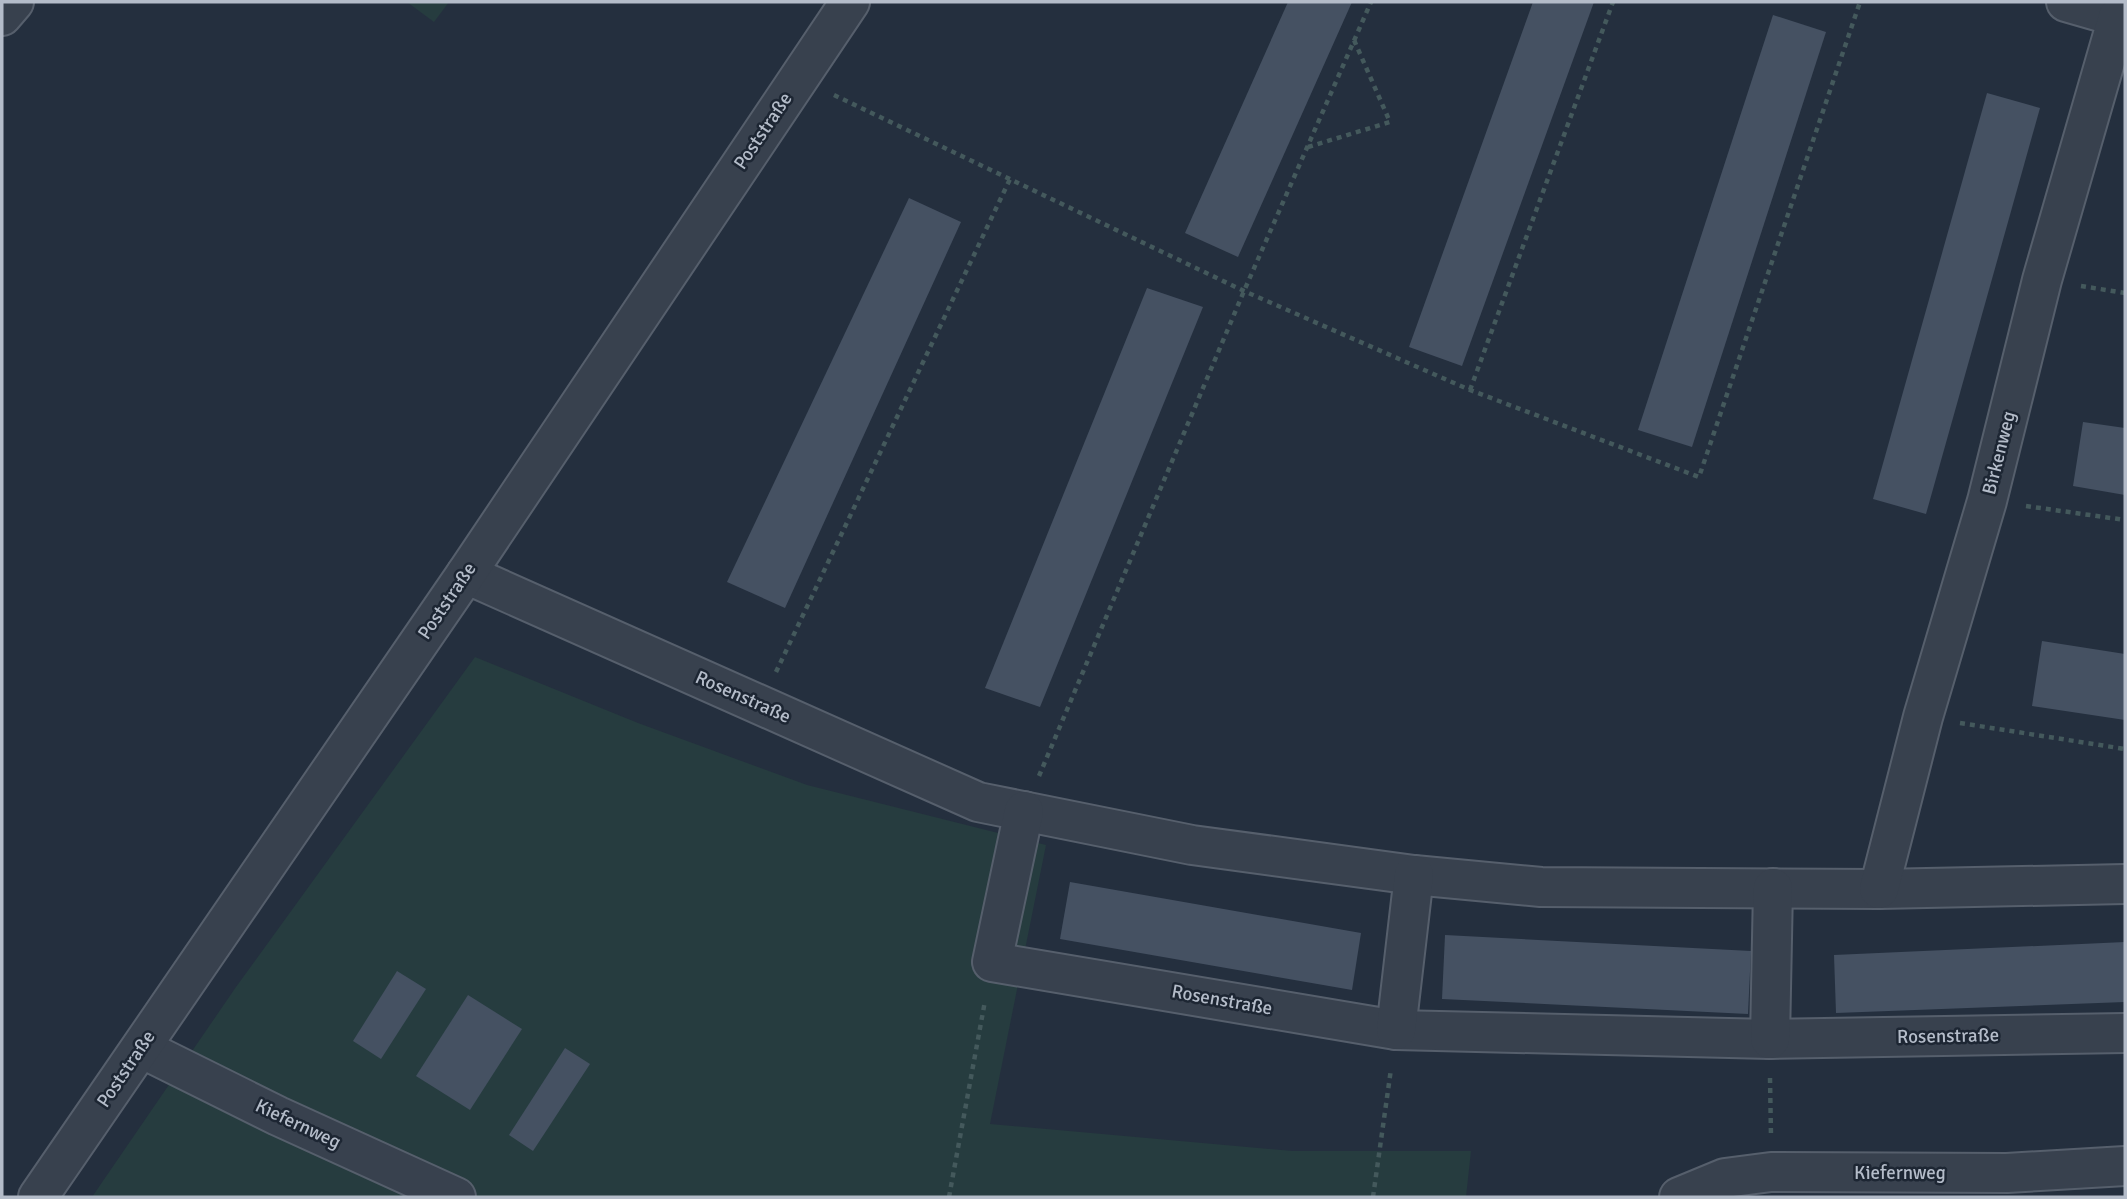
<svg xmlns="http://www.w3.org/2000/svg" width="2127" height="1199" font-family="Signika,sans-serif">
  <rect width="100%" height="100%" fill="#242f3e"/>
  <g fill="#263c3f">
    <polygon points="407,2 449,2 434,22"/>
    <polygon points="475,657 638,723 807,785 1046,845 990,1124 1293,1151 1471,1151 1466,1197 92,1197 236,987"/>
  </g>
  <g fill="#455162">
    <polygon points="1288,2 1352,2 1238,257 1185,233"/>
    <polygon points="1533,2 1594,2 1462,366 1409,347"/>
    <polygon points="1773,15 1826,32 1692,447 1638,430"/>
    <polygon points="1987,93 2040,108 1926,514 1873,499"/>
    <polygon points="909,198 961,222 785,608 727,582"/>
    <polygon points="1147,288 1203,307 1040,707 985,688"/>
    <polygon points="2083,422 2125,428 2125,495 2073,486"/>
    <polygon points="2042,641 2125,654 2125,720 2032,706"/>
    <polygon points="1070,882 1361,933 1352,990 1060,939"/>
    <polygon points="1445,935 1751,951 1748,1014 1442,999"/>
    <polygon points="2125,942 2125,1002 1836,1013 1834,955"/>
    <polygon points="397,971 426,989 381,1059 353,1041"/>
    <polygon points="468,995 522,1029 470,1110 416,1076"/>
    <polygon points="565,1048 590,1064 533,1151 509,1135"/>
  </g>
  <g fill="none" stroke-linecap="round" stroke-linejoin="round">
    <defs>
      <g id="minor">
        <polyline points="2066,2 2125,19"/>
        <polyline points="2,16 14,2"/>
        <polyline points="466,574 978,802 1192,845 1414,875 1541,887 1879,889 2125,884"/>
        <polyline points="1024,811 992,962 1396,1030 1770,1039 2125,1033"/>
        <polyline points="1879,889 1923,717 1987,501 2042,280 2118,17"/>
        <polyline points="1396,1030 1414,875"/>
        <polyline points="1770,1039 1773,888"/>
        <polyline points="141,1048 278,1116 456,1197"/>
        <polyline points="38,1197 466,574 850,2"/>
        <polyline points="1679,1197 1725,1178 1771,1172 2007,1173 2125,1166"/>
      </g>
    </defs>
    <use href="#minor" stroke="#565f6c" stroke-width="42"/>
    <g stroke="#44595c" stroke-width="4.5" stroke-dasharray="5 5" stroke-linecap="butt">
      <polyline points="834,95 1244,291 1470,390 1699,477 1860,2"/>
      <polyline points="1308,147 1390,122 1354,40"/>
      <polyline points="2081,286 2125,293"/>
      <polyline points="1470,390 1613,2"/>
      <polyline points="2026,506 2125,520"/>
      <polyline points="776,672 1010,179"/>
      <polyline points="1960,723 2125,749"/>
      <polyline points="1039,776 1244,291 1371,2"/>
      <polyline points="1770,1078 1771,1136"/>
      <polyline points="949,1197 985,1001"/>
      <polyline points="1373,1197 1391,1069"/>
    </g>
    <use href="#minor" stroke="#38414e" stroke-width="38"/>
  </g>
  <g text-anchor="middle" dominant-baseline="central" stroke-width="5" stroke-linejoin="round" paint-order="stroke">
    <g font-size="19" fill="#b4bcc9" stroke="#1d2633">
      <text transform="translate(763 131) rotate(-56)">Poststraße</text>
      <text transform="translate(1999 453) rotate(-76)">Birkenweg</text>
      <text transform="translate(447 601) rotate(-56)">Poststraße</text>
      <text transform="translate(743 697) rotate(24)">Rosenstraße</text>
      <text transform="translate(1222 1000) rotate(10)">Rosenstraße</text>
      <text transform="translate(1948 1036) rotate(-1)">Rosenstraße</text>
      <text transform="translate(126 1069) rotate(-56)">Poststraße</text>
      <text transform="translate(298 1124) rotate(25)">Kiefernweg</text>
      <text x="1900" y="1173">Kiefernweg</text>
    </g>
  </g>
  <rect width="2127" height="1199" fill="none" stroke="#b4bcc9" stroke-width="7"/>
</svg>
